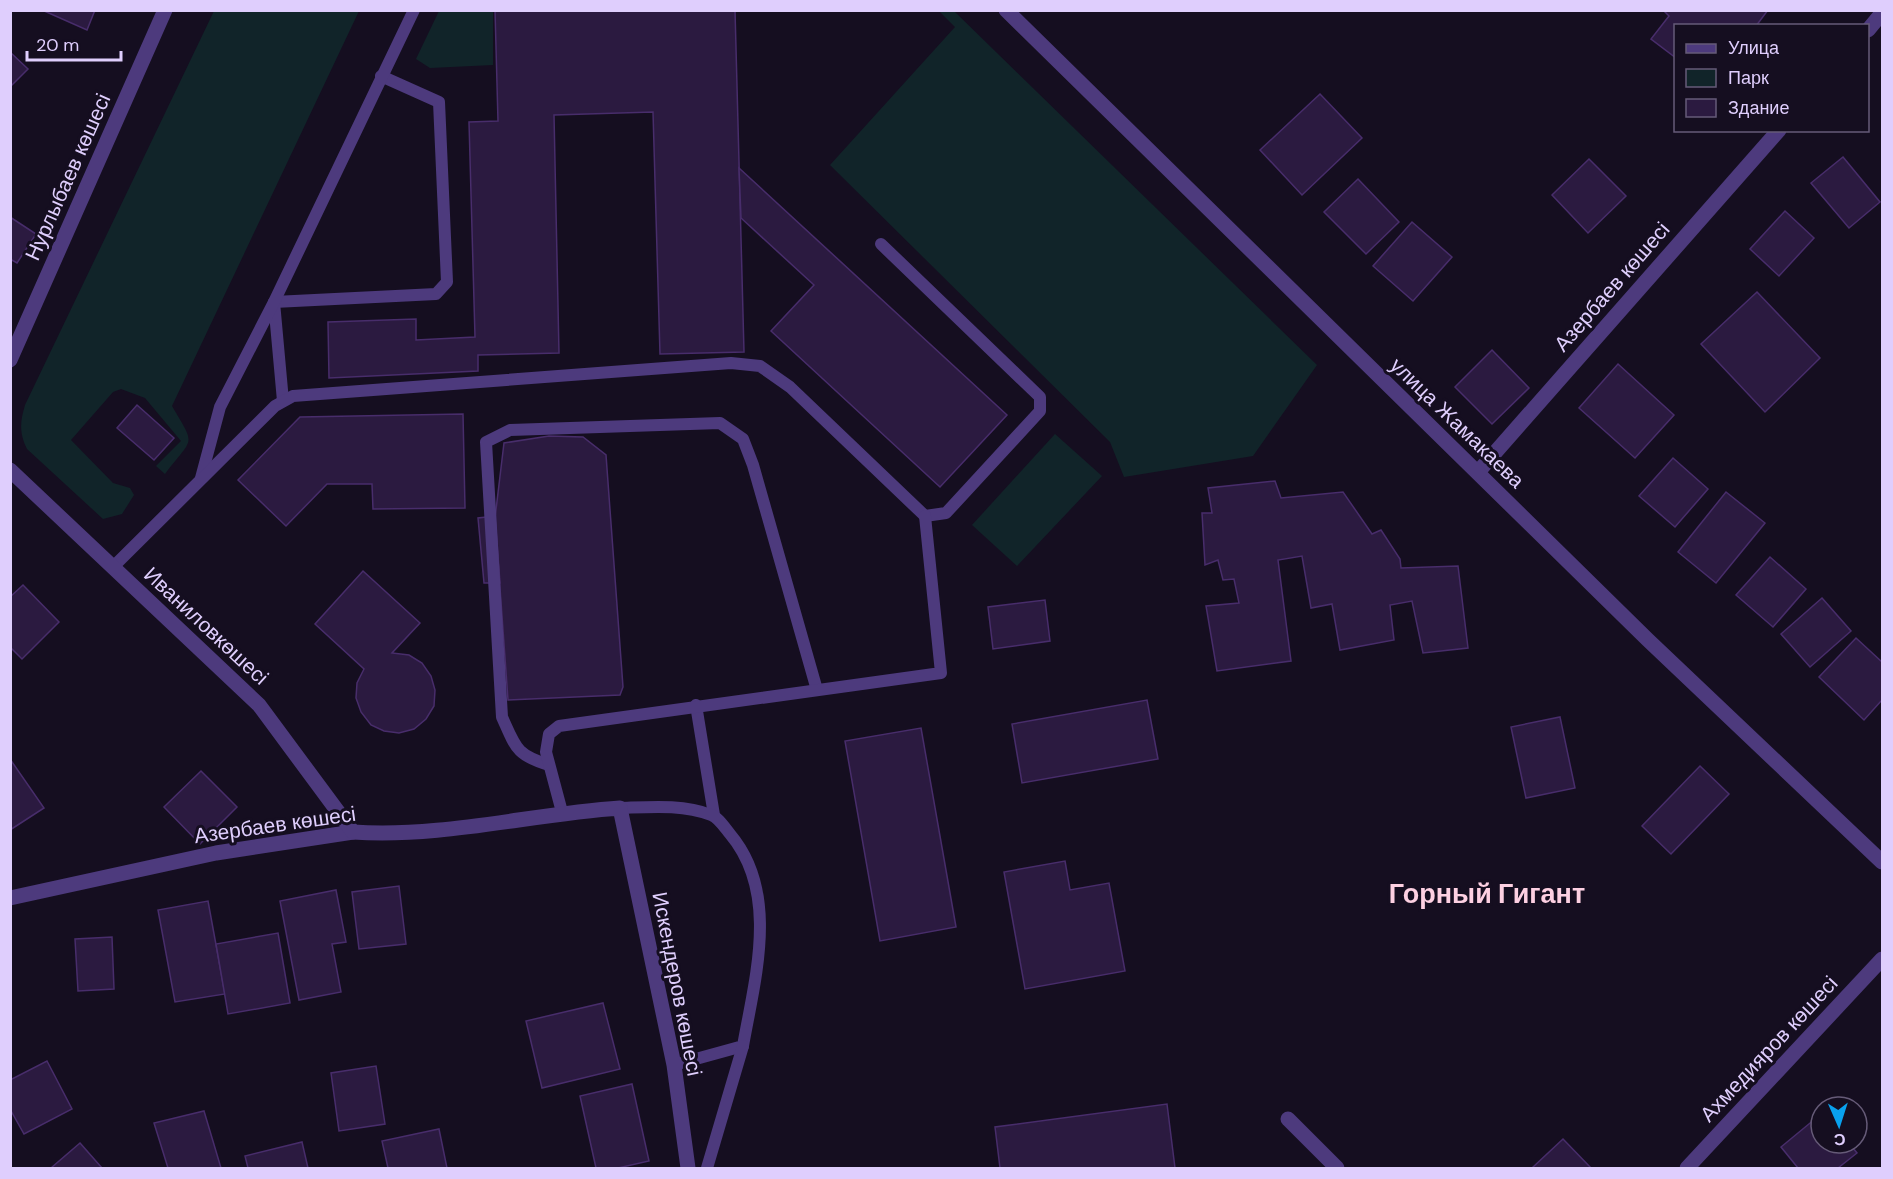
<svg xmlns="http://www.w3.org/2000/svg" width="1893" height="1179" font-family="'DM Sans',sans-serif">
  <rect width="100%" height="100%" fill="#150e20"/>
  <g fill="#112429">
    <path d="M214 11H359L172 406C196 447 194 436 165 474L156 466 181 441 145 398 121 389 113 392 71 440 113 483 130 488 134 495 122 514 103 519 27 449C19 433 20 422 25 405Z"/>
    <polygon points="439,11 493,11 493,65 430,68 416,59"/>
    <polygon points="939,11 954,11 1317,365 1253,456 1124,477 1110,442 830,165 955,27"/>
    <polygon points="1055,434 1102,476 1017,566 972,525"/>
  </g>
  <g fill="#2b1a40" stroke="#482d6b" stroke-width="1.5">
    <polygon points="42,10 95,10 87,30"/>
    <polygon points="495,10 735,10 744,352 660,354 653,112 554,115 559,353 478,355 478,371 329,378 328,322 416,319 416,340 475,337 469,122 498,121"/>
    <polygon points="1663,10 1768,10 1756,26 1676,26 1676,58 1651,39 1669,16"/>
    <polygon points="10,52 28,69 10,87"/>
    <polygon points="1320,94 1362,138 1302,195 1260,150"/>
    <polygon points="1843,157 1880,202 1849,228 1811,183"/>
    <polygon points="1589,159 1626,196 1588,233 1552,195"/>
    <polygon points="739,168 1007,415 940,487 771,331 814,285 741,218"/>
    <polygon points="1358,179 1399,222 1366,254 1324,212"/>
    <polygon points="1785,211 1814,238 1779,276 1750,249"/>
    <polygon points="10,217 36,234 17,263 10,259"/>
    <polygon points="1412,222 1452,257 1413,301 1373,266"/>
    <polygon points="1757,292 1820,358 1765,412 1701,344"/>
    <polygon points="1492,350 1529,388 1492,424 1455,387"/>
    <polygon points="1618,364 1674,415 1635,458 1579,408"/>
    <polygon points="137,405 174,438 154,460 117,428"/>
    <polygon points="463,414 465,508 373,509 372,484 327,484 286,526 238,480 300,417"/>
    <polygon points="549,436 583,437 606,455 623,687 620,695 508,700 495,518 504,443"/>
    <polygon points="1673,458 1708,489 1675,527 1639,496"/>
    <polygon points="1275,481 1281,498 1343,492 1372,534 1381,530 1400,559 1401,568 1458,566 1468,648 1423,653 1412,601 1390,605 1394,640 1340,650 1332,604 1311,608 1302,556 1278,560 1291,661 1217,671 1206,606 1239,603 1234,579 1223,580 1218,560 1205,565 1202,513 1212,513 1208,488"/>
    <polygon points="1726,492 1765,523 1716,583 1678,552"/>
    <polygon points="495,516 500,583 484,583 478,518"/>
    <polygon points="1770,557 1806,589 1773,627 1736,595"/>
    <polygon points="363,571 420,623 392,653 409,655 422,663 431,676 435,690 434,706 426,719 414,729 399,733 384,731 371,725 361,712 356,698 357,683 364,669 315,624"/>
    <polygon points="23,585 59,622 22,659 10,647 10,597"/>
    <polygon points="1822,598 1851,631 1810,667 1781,634"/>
    <polygon points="1045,600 1050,641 993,649 988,607"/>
    <polygon points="1856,638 1882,662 1882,700 1864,720 1819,677"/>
    <polygon points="1147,700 1158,759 1022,783 1012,724"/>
    <polygon points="1560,717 1575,788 1526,798 1511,727"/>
    <polygon points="921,728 956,927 880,941 845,741"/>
    <polygon points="10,759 44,808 10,830"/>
    <polygon points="1700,766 1729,794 1671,854 1642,826"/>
    <polygon points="201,771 237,807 200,844 164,807"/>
    <polygon points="1065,861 1070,890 1109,883 1125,971 1025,989 1004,872"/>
    <polygon points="399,886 406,944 359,949 352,892"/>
    <polygon points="336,890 346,942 332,944 341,992 299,1000 280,901"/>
    <polygon points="208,901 225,994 175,1002 158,910"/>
    <polygon points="278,933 290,1003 228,1014 216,944"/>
    <polygon points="112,937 114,989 78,991 75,939"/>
    <polygon points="603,1003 620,1069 542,1088 526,1021"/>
    <polygon points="47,1061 72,1109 24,1134 10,1109 10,1080"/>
    <polygon points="376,1066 385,1124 339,1131 331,1073"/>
    <polygon points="632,1084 649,1161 618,1168 596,1168 580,1096"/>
    <polygon points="1167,1104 1175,1168 1000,1168 995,1127"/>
    <polygon points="204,1111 221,1168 168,1168 154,1123"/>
    <polygon points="1821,1114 1821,1143 1849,1143 1857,1153 1838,1168 1798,1168 1781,1147"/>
    <polygon points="439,1129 447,1168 388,1168 382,1141"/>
    <polygon points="1563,1139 1591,1168 1532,1168"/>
    <polygon points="302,1142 308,1168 248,1168 245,1156"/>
    <polygon points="80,1143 102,1168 51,1168"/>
  </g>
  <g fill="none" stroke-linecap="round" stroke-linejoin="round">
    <g stroke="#4d3a7d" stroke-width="12">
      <polyline points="283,401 274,302 436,294 447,282 439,102 381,76"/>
      <polyline points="201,478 220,407 274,302 414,10"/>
      <polyline points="113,567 275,406 293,396 731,363 760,366 790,387 925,516 946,513 1040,411 1040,397 881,244"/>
      <polyline points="696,705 714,815"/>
      <path d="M549 765C516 755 516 748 502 717L486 442 510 430 720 423 743 439 753 465 817 690"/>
      <path d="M620 808C650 807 683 804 711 815 718 817 725 828 730 834 780 893 755 978 743 1046L674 1065"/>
      <polyline points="562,812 546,752 549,734 559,726 941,673 925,516"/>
      <polyline points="707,1168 743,1046"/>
    </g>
    <g stroke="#4d3a7d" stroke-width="15">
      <polyline points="1868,30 1882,13"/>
      <polyline points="1478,472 1779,130"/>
      <polyline points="10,898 216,853 353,832"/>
      <polyline points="1288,1119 1337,1168"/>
      <polyline points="1687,1168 1882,959"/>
    </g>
    <g stroke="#4d3a7d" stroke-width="15">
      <polyline points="1006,10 1648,640 1882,862"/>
      <polyline points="10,360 165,10"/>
      <path d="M10 470 259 705 353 832C443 838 531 814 620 808L674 1065 688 1168"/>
    </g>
  </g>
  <g text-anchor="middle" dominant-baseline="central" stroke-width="6" stroke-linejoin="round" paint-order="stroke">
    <g font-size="21" fill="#dfcefd" stroke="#150e20">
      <text transform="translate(68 177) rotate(-66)">Нурлыбаев көшесі</text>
      <text transform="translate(1612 287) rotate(-49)">Азербаев көшесі</text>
      <text transform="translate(1457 423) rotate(44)">улица Жамакаева</text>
      <text transform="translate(206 626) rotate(43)">Иваниловкөшесі</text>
      <text transform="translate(275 825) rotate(-8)">Азербаев көшесі</text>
      <text transform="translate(677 984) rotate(79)">Искендеров көшесі</text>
      <text transform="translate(1769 1049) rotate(-47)">Ахмедияров көшесі</text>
    </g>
    <g font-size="27" font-weight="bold" fill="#fdd0e2" stroke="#150e20">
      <text x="1487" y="893">Горный Гигант</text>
    </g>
  </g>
  <rect width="1893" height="1179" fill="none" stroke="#dfcefd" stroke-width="24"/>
  <rect x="1674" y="24" width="195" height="108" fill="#150e20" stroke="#665b78" stroke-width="1.5"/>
  <rect x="1686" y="44" width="30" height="9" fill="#4d3a7d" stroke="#665b78" stroke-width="1.5"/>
  <text x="1728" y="54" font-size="18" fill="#dfcefd">Улица</text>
  <rect x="1686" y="69" width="30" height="18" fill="#112429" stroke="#665b78" stroke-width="1.5"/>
  <text x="1728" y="84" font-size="18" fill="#dfcefd">Парк</text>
  <rect x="1686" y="99" width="30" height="18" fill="#2b1a40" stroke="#665b78" stroke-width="1.5"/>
  <text x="1728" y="114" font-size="18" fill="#dfcefd">Здание</text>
  <g transform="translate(1839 1125) rotate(177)"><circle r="28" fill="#150e20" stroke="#665b78" stroke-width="1.5"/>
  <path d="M0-4.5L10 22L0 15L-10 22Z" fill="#09a1ee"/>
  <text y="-9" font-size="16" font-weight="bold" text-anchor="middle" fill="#dfcefd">С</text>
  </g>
  <path d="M27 51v9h94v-9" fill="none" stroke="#dfcefd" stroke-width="3"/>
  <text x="36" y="51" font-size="18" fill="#dfcefd" stroke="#150e20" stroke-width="4.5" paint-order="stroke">20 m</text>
</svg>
